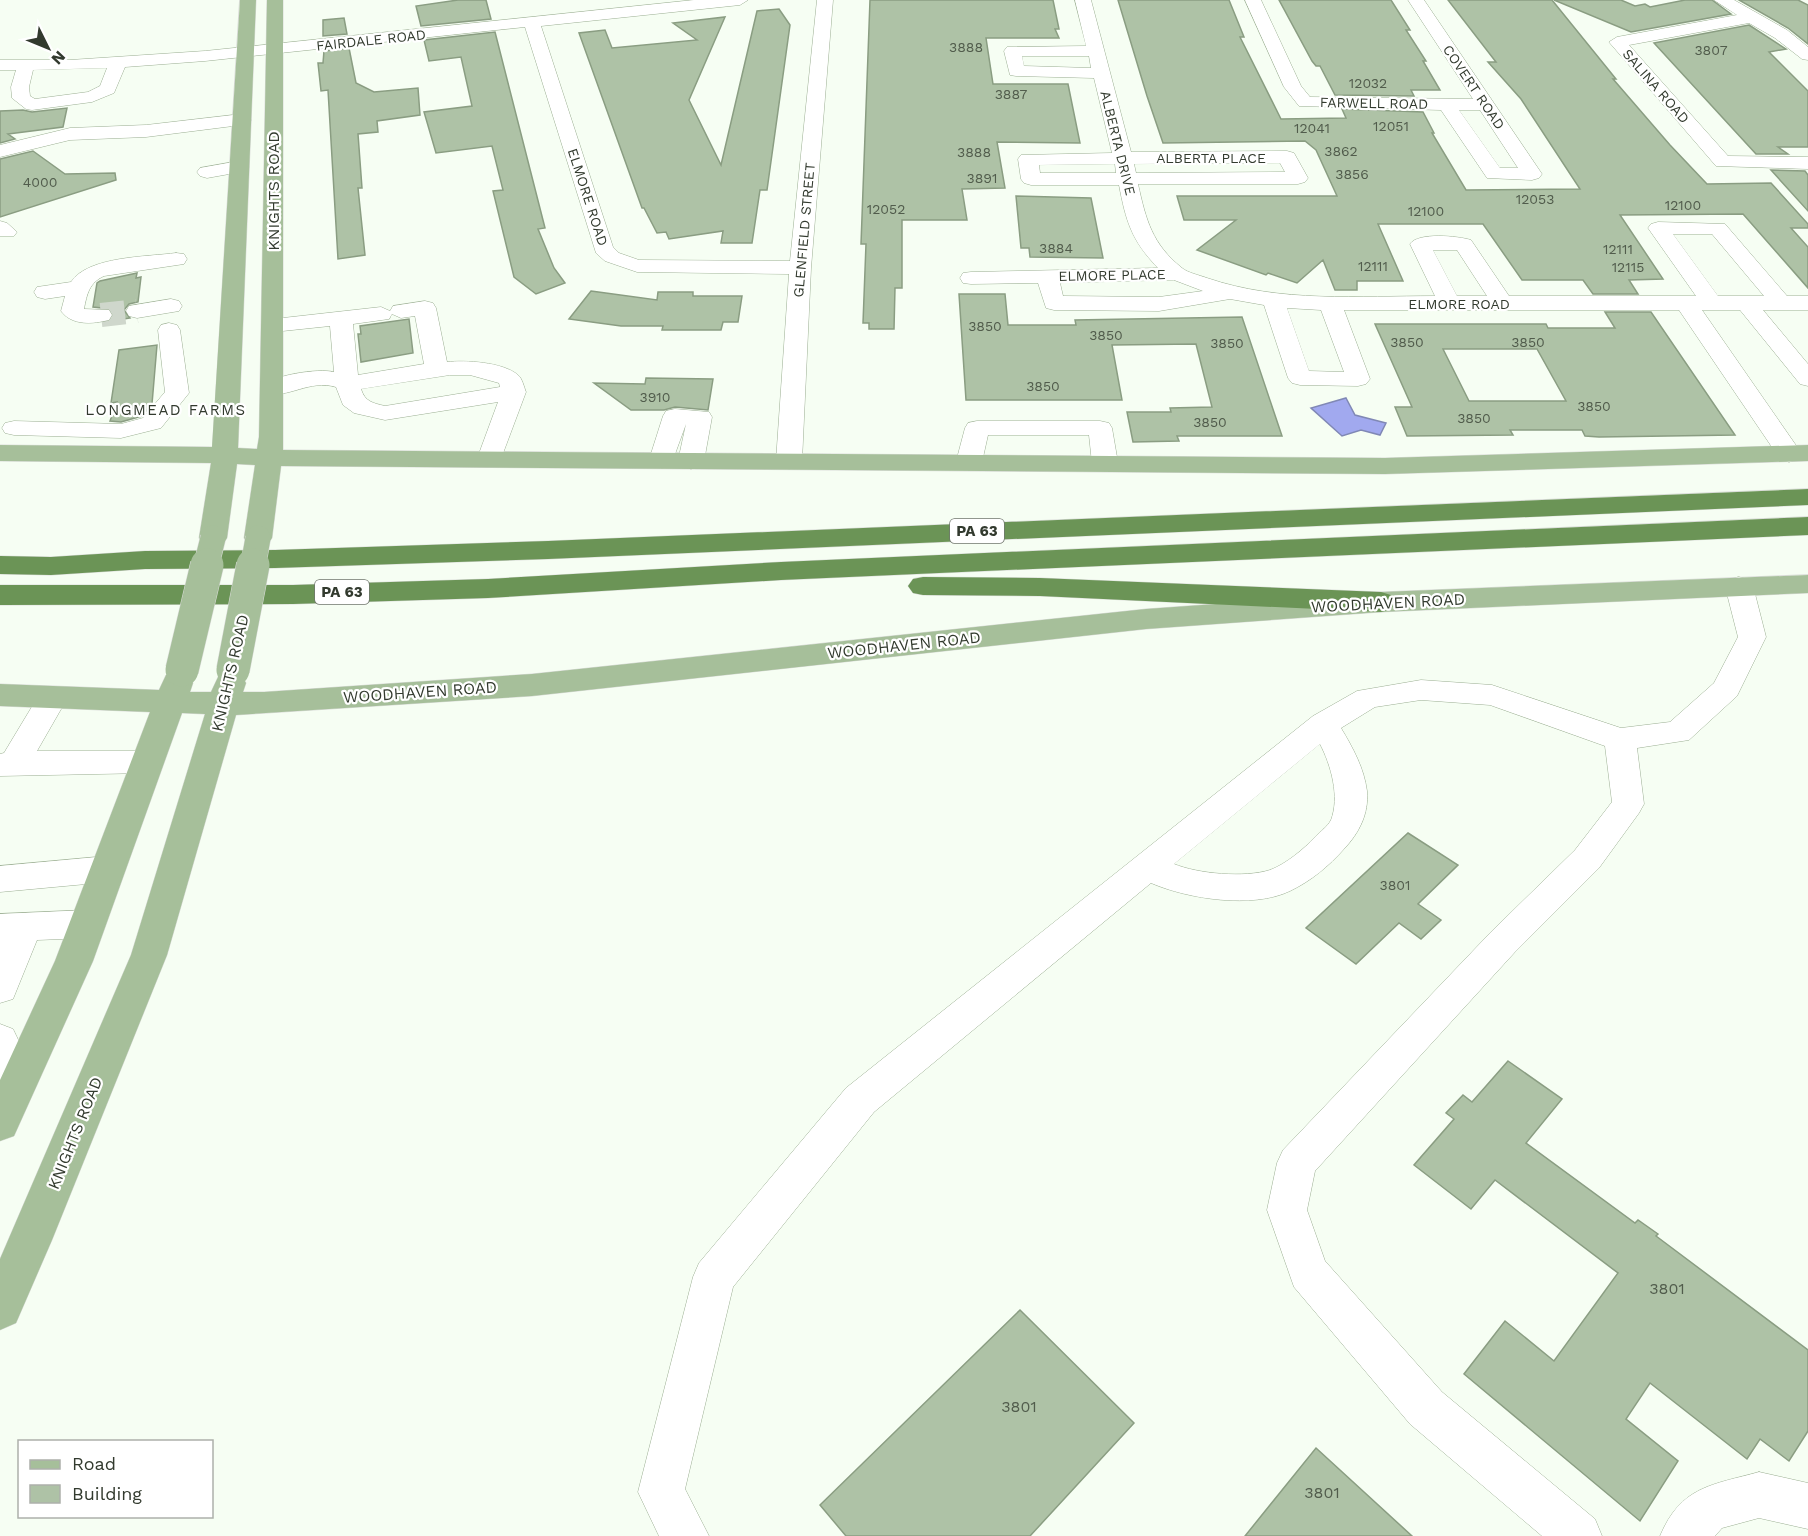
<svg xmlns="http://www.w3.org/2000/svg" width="1808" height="1536" font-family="'Work Sans',sans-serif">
  <rect width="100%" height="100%" fill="#f6fef3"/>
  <polygon fill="#a1a9ef" stroke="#8088b5" stroke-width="1.5" points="1346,398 1355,415 1386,423 1380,435 1361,430 1342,436 1311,408"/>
  <g fill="#aec2a6" stroke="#8a9d82" stroke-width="1.5" fill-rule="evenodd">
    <polygon points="458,0 486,0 491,19 421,26 416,6"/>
    <polygon points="870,0 1053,0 1059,29 1055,29 1059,38 986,38 993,84 1068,84 1080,143 997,142 1005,188 962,189 967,220 902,220 902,288 895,288 894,329 869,329 869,323 863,323 866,244 861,244"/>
    <polygon points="1118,0 1229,0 1244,37 1240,37 1281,119 1346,118 1342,109 1423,112 1434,133 1432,133 1466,190 1580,189 1521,99 1488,62 1496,62 1448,0 1552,0 1616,79 1613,79 1670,145 1707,184 1771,183 1808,224 1808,228 1791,228 1808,247 1808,288 1743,214 1620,215 1663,279 1629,280 1638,294 1593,294 1583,280 1522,280 1483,224 1378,224 1403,281 1357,281 1357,290 1335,290 1323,260 1297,283 1268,273 1266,275 1197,250 1236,220 1184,220 1177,196 1337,196 1316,150 1305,141 1163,143 1147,96"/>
    <polygon points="1279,0 1391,0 1410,30 1406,30 1426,61 1423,61 1440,90 1411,90 1414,96 1335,95 1320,66 1316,66 1312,61"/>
    <polygon points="1554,0 1621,0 1635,6 1645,4 1650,7 1685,0 1712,0 1731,14 1631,32"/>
    <polygon points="1739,0 1798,0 1808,5 1808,44 1788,28"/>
    <polygon points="779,9 790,25 768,183 767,190 760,190 752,243 721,243 723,231 669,239 666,232 657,233 644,208 642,208 579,33 605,30 612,48 697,40 673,23 725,17 689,100 721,165 757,11"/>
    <polygon points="344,18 347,34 323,36 323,20"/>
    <polygon points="1749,25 1786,49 1769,52 1808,91 1808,147 1778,147 1788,154 1756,154 1654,43"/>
    <polygon points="495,32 545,228 538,229 554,268 565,283 536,294 514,277 493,191 503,190 492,146 436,153 424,112 472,106 461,57 429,61 424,40"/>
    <polygon points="349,48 356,83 374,92 418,88 420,115 377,121 378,132 358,134 362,188 358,188 365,255 338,259 328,90 321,91 318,63 323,63 324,51"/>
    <polygon points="67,108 63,127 8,134 15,139 0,143 0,111 23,110 32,112"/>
    <polygon points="33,151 65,174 115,173 116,180 0,217 0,159"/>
    <polygon points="1771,170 1805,171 1808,175 1808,211"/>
    <polygon points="1016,196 1091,198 1103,258 1030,257 1029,248 1021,248"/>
    <polygon points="137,273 136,278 141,277 138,302 129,304 124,310 130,318 111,321 114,314 111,309 93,307 97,283 100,281"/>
    <polygon points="591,291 657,300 658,292 693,292 693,296 742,296 738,322 723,322 721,330 662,330 663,326 621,326 569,319"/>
    <polygon points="959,294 1005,294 1008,325 1076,325 1075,320 1242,317 1282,436 1177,436 1179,441 1133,442 1127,412 1171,412 1170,408 1212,407 1196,344 1112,345 1122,400 966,400"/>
    <path d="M1605 312H1651L1735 435 1599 437 1585 436 1582 430H1510L1513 435 1407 436 1395 407H1412L1375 324H1546L1548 328H1615ZM1443 349H1537L1566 401H1469Z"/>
    <polygon points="409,319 413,353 361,362 358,334 361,334 360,326"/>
    <polygon points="157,345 152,404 142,416 121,422 110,421 117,402 111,403 119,350"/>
    <polygon points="646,378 713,379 708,410 675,407 664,410 631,410 594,383 645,384"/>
    <polygon points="1408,833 1458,865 1418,904 1441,920 1421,939 1399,923 1356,964 1306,928"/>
    <polygon points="1508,1061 1562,1099 1526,1143 1635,1223 1638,1220 1658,1234 1656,1236 1808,1350 1808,1431 1789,1461 1760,1439 1747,1459 1650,1383 1626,1419 1678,1461 1640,1521 1464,1374 1505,1321 1554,1361 1618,1273 1495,1180 1471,1209 1414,1165 1454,1119 1446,1113 1463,1095 1472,1102"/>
    <polygon points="1020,1310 1134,1423 1030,1536 846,1536 820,1505"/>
    <polygon points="1316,1448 1412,1536 1245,1536"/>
  </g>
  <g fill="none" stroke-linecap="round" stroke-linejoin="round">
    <polyline stroke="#cfd7cc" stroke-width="24" stroke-dasharray="24 12" stroke-linecap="butt" points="101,315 137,311"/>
    <defs>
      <g id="minor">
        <path d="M694 0H748L740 5 541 26 613 247 619 253 639 260 790 261 817 0H833L811 268 802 461 798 466 789 469 780 466 776 461 789 274 637 272 605 261 596 253 525 27 205 61 125 67 114 93 92 102 32 110 26 109 12 98 11 87 16 70H0V60H70L205 51ZM107 68 100 86 88 92 35 99 30 96 29 87 33 70Z"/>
        <path d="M1075 0H1091L1131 152 1287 151 1294 153 1308 178 1305 182 1298 184H1138C1146 220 1152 244 1182 268 1188 273 1199 275 1207 278 1280 303 1359 296 1435 296L1410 244C1418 232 1458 236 1471 240L1509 296H1696L1648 228 1651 224 1658 222 1725 224 1787 296H1808V310H1763L1808 364V386L1800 384 1740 310H1702L1802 454 1798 459 1789 462 1780 459 1679 310H1344L1370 379 1366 384 1358 386 1300 385 1292 383 1288 378 1264 305 1230 299 1159 311 1054 310 1046 308 1038 283 971 284 963 283 960 278 963 273 971 272 1158 268C1131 240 1126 221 1119 185H1031L1024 183 1021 179 1018 159 1021 155 1112 153 1094 78 1016 76 1010 75 1004 51 1007 47 1086 46ZM1022 56H1089L1091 68 1024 66ZM1280 163 1285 172 1136 173 1134 164ZM1115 164 1116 173H1040L1039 165ZM1673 234H1712L1764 296H1718ZM1433 250H1457L1487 296H1457ZM1174 280 1203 291 1159 297 1063 296 1060 283ZM1287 308 1321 310 1344 372 1309 371Z"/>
        <path d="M1245 0H1261L1301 86 1310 97 1473 99 1408 0H1424L1542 174 1539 178 1532 180 1487 178 1441 110 1299 106 1284 87ZM1459 110H1480L1518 168H1500Z"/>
        <polygon points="1714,0 1734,0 1787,30 1808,47 1808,60 1802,59 1775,38 1749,23 1629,45 1728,156 1808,157 1808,169 1716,166 1609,42 1617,37 1737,15"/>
        <polygon points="242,114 249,116 251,120 249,124 146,137 70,140 0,157 0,145 70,128 146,125"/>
        <polygon points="239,161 246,163 249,167 246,171 207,178 200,176 197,172 200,168"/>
        <polygon points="0,221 7,223 17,232 14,236 0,236"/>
        <path d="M176 253 184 254 187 259 184 264 104 276C89 283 87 294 84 309L109 310 112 315 109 320C93 324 72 326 61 311L65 296 45 299 37 297 34 292 37 287 71 282C88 256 147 257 176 253Z"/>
        <polygon points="171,299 179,301 182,306 179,311 137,318 129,316 126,311 129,306"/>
        <path d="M425 301 433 303 436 308 447 362C465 360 503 362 518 375 522 378 524 387 526 392L499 464 490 467 481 464 477 459 498 402 385 420 354 413 343 405 336 387C309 379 289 399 265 393L261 388C270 375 319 368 334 372L330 326 273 332 265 330 262 325 265 320 381 307 390 311 393 306ZM392 314 401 318 415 316 424 364 358 375 353 324 389 319ZM450 375H470L499 383 500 387 385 406C373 403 365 402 361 389Z"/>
        <polygon points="169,323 177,325 180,330 189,393 161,428 121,438 14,435 5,433 2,428 5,423 14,421 121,424 143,418 165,392 158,330 161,325"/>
        <polygon points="675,409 709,412 712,417 704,461 700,466 691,469 682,466 678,461 686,424 671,465 662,468 653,465 649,460 663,416 666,411"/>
        <polygon points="977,421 1100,421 1109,423 1112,428 1118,463 1114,468 1105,471 1096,468 1092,463 1089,435 988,435 982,462 978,467 969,470 960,467 956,462 965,428 968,423"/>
        <path d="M1739 577 1749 580 1753 586 1766 637 1737 696 1689 740 1637 748 1644 804 1639 813 1599 868 1515 952 1315 1171 1307 1210 1325 1261 1442 1392 1595 1519 1602 1536H1542L1410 1424 1294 1287 1267 1210 1277 1163 1283 1150 1491 932 1575 850 1612 802 1605 746 1490 705 1421 700 1375 707 1341 728C1353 748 1364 768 1367 791 1369 814 1359 833 1344 849 1329 866 1311 881 1290 891 1253 909 1188 899 1151 883L874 1112 733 1287 685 1489 709 1536H659L638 1492 693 1277 699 1263 846 1088 1313 716 1357 691 1421 680 1492 685 1621 728 1670 722 1714 683 1738 637 1725 586 1729 580ZM1320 744C1331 765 1340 797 1331 820 1328 826 1320 832 1315 837 1304 849 1286 864 1270 870 1245 878 1198 874 1174 864Z"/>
        <polygon points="53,687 64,690 68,697 37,751 147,751 158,754 163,762 158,770 147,773 0,776 0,754 4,753 42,690"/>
        <polygon points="108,856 120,860 125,869 120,878 108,882 0,892 0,866"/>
        <polygon points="88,910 100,914 105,924 100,934 88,938 37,940 13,999 0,1003 0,914"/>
        <polygon points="0,1024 13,1029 38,1081 32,1093 19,1098 6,1093 0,1081"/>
        <path d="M1759 1472 1808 1483V1529L1759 1518 1722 1528 1715 1536H1660C1681 1486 1712 1485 1759 1472Z"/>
      </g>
      <g id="major">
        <polygon points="240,0 256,0 238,448 257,449 259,437 267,0 283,0 283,450 1385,458 1808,445 1808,461 1385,474 281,466 272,538 268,544 258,547 248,544 244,538 255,465 237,464 227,538 223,544 213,547 203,544 199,538 211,463 0,461 0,445 212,447"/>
        <polygon points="1808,575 1808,593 1381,612 1146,629 532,696 236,715 167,955 52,1240 16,1323 0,1330 0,1259 131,955 205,714 182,713 93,961 14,1136 0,1141 0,1080 55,961 150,712 0,706 0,684 159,690 166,675 177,672 188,675 193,683 190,692 211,692 219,675 230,672 241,675 246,683 243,692 264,692 532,674 1146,609 1381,592"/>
      </g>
      <g id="highway">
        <polygon points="1808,489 1808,505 548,559 275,568 145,569 51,575 0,574 0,556 51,557 145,551 275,550 548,541"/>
        <polygon points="1808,517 1808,535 781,580 488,598 293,604 0,605 0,585 293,585 488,579 781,562"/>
        <polygon points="923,577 1040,578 1381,592 1391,595 1396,602 1391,609 1381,612 1040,596 923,595 913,593 908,586 913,579"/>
      </g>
    </defs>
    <use href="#minor" stroke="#9caf93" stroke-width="1"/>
    <use href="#major" stroke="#dadcd9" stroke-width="1"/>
    <use href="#highway" stroke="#dadcd9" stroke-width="1"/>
    <use href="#minor" fill="#fff" fill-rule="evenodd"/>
    <use href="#major" fill="#a6bf9a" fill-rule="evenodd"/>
    <use href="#highway" fill="#6b9456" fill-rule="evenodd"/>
    <defs>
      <g id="major-bridge-far1">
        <polyline points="206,566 213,538"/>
        <polyline points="253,566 258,538"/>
      </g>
      <g id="major-bridge">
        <polyline points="182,670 207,565"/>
        <polyline points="233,670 253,565"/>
      </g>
    </defs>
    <use href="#major-bridge-far1" stroke="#dadcd9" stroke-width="26" stroke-linecap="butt"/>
    <use href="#major-bridge" stroke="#dadcd9" stroke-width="34" stroke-linecap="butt"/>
    <use href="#major-bridge-far1" stroke="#a6bf9a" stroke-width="25"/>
    <use href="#major-bridge" stroke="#a6bf9a" stroke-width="33"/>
  </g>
  <g text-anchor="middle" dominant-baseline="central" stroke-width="4.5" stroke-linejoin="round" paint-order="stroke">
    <g font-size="14" fill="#323a2e" stroke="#fff">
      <text transform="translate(371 40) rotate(-6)">FAIRDALE ROAD</text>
      <text transform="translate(1656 86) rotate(49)">SALINA ROAD</text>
      <text transform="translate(1474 87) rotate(56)">COVERT ROAD</text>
      <text transform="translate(1374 103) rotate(1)">FARWELL ROAD</text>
      <text transform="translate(1118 143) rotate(76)">ALBERTA DRIVE</text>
      <text x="1211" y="158">ALBERTA PLACE</text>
      <text transform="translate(588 197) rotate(72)">ELMORE ROAD</text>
      <text transform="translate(804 230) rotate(-85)">GLENFIELD STREET</text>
      <text transform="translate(1112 275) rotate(-1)">ELMORE PLACE</text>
      <text x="1459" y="304">ELMORE ROAD</text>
    </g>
    <g font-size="14" fill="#515c4c">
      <text x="966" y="47">3888</text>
      <text x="1711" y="50">3807</text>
      <text x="1368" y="83">12032</text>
      <text x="1011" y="94">3887</text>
      <text x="1391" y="126">12051</text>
      <text x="1312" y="128">12041</text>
      <text x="1341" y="151">3862</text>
      <text x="974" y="152">3888</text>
      <text x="1352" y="174">3856</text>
      <text x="982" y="178">3891</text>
      <text x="40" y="182">4000</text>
      <text x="1535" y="199">12053</text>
      <text x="1683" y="205">12100</text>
      <text x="886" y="209">12052</text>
      <text x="1426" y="211">12100</text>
      <text x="1056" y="248">3884</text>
      <text x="1618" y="249">12111</text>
      <text x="1373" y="266">12111</text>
      <text x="1628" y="267">12115</text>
      <text x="985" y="326">3850</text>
      <text x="1106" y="335">3850</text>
      <text x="1407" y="342">3850</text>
      <text x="1528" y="342">3850</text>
      <text x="1227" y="343">3850</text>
      <text x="1043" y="386">3850</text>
      <text x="655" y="397">3910</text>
      <text x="1594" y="406">3850</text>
      <text x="1474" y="418">3850</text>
      <text x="1210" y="422">3850</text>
      <text x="1395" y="885">3801</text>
    </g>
    <g font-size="15" letter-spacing="1.5" fill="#323a2e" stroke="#fff">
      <text x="166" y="410">LONGMEAD FARMS</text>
    </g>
    <g fill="#fff" stroke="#70756d" stroke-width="1.5">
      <rect x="950" y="519" width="54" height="24" rx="4.5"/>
      <rect x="315" y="580" width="54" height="24" rx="4.5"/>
    </g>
    <g font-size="15" font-weight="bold" fill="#323a2e">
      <text x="977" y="531">PA 63</text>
      <text x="342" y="592">PA 63</text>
    </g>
    <g font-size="16" fill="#323a2e" stroke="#fff">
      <text transform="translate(273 191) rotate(-90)">KNIGHTS ROAD</text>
      <text transform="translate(1388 603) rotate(-3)">WOODHAVEN ROAD</text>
      <text transform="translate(904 645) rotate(-6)">WOODHAVEN ROAD</text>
      <text transform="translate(230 673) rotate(-77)">KNIGHTS ROAD</text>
      <text transform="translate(420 692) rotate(-4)">WOODHAVEN ROAD</text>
      <text transform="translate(75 1133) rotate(-68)">KNIGHTS ROAD</text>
    </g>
    <g font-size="16" fill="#515c4c">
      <text x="1667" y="1288">3801</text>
      <text x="1019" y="1406">3801</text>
      <text x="1322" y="1492">3801</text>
    </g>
  </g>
  <rect x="18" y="1440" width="195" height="78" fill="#ffffff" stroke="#adb0ab" stroke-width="1.5"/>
  <rect x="30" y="1460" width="30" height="9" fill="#a6bf9a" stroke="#adb0ab" stroke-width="1.5"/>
  <text x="72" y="1470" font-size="18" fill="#323a2e">Road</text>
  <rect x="30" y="1485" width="30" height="18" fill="#aec2a6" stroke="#adb0ab" stroke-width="1.5"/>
  <text x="72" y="1500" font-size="18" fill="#323a2e">Building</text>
  <g transform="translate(48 48) rotate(133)" stroke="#ffffff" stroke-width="4.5" paint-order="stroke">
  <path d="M0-4.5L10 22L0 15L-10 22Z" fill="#323a2e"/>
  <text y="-9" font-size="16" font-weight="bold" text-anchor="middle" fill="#323a2e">N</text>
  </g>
</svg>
